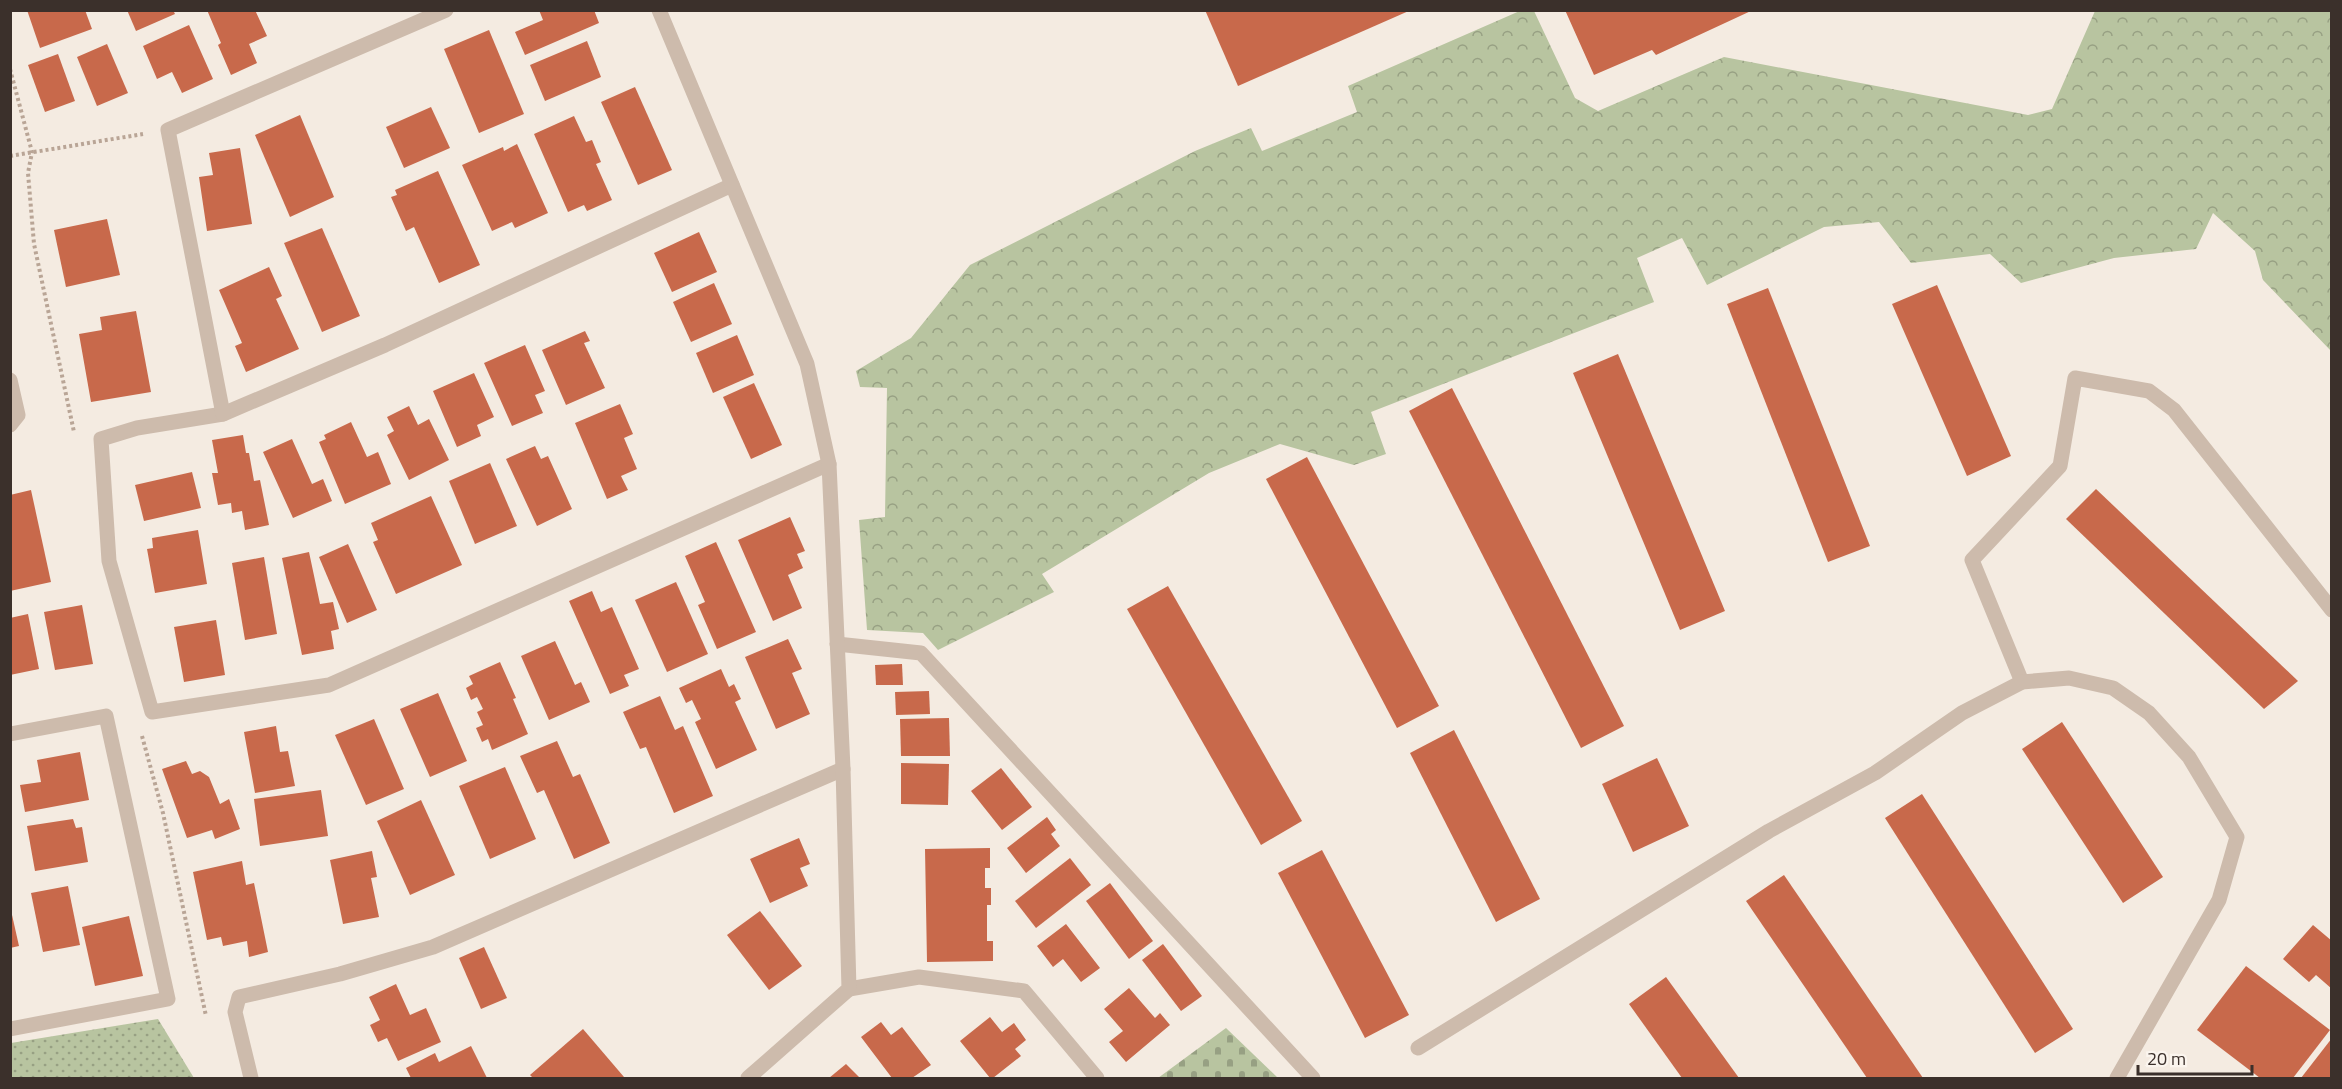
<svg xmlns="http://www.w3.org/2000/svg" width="2342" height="1089" font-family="'Titillium Web',sans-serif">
  <defs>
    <pattern id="forest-crowns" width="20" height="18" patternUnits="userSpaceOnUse" patternTransform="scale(1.5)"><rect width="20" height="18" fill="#b8c4a0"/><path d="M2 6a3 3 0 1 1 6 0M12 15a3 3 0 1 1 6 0" fill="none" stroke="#97a083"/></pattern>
    <pattern id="cemetery-stones" width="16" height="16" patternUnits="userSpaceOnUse" patternTransform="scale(1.5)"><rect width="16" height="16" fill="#b8c4a0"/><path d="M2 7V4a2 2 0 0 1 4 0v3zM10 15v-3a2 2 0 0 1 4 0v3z" fill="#97a083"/></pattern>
    <pattern id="park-dots" width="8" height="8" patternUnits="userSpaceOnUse" patternTransform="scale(1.5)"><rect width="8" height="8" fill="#b8c4a0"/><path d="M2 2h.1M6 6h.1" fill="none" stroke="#97a083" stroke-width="1.8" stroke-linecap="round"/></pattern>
  </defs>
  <rect width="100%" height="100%" fill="#f4ebe1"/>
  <polygon fill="url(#forest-crowns)" points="1522,10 1534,11 1575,98 1598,111 1724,57 2028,115 2052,109 2095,11 2331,11 2331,351 2263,280 2255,251 2213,213 2196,249 2114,258 2021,283 1990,254 1911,263 1879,222 1824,227 1707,285 1682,238 1637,258 1654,302 1371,412 1386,454 1354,465 1280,444 1209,473 1042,574 1054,592 938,650 923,633 867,630 859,520 885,517 887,388 860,387 856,371 911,338 970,265 1195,151 1251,128 1262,151 1357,112 1348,86"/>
  <polygon fill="url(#cemetery-stones)" points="1226,1028 1278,1078 1158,1078"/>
  <polygon fill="url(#park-dots)" points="158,1019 194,1078 11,1078 11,1043"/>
  <g fill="#c8694b">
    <polygon points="27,10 85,10 92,29 40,48"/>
    <polygon points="127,10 173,10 175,14 136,31"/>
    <polygon points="207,10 255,10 267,36 249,44 257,63 231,75 218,45 221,43"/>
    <polygon points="539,10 594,10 599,23 525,55 515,32 543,20"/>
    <polygon points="1205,10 1411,10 1238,86"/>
    <polygon points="1565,10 1753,10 1656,55 1652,50 1594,75"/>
    <polygon points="189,25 213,79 182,93 172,72 157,79 143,46"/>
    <polygon points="489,30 524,114 479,133 444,49"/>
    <polygon points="587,41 601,77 545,101 530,65"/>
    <polygon points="107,44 128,93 97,106 77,57"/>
    <polygon points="58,54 75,101 45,112 28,65"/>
    <polygon points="635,87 672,170 638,185 601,102"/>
    <polygon points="431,107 450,148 404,168 386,127"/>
    <polygon points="300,115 334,197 290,217 255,135"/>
    <polygon points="574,116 586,142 592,140 601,162 596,164 612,200 587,211 584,205 568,212 534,134"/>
    <polygon points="517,144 548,213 515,228 512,222 492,231 462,165 503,147 504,151"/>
    <polygon points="240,148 252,224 207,231 199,177 213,175 209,153"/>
    <polygon points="438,171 480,265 439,283 414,227 406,231 391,197 397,195 395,190"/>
    <polygon points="107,219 120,275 66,287 54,230"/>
    <polygon points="322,228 360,316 322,332 284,243"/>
    <polygon points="699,232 717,272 672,292 654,253"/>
    <polygon points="269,267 282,296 276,299 299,349 246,372 235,346 242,343 219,290"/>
    <polygon points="714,283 732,324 691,342 673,302"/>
    <polygon points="1937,285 2011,456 1967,476 1892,304"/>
    <polygon points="1768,288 1870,546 1828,562 1727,304"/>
    <polygon points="136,311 151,392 91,402 79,334 102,330 100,317"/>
    <polygon points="585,331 590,341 584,343 605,388 566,405 542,350"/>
    <polygon points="737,335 754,375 713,393 696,353"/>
    <polygon points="525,345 545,391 535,395 543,413 512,426 484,363"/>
    <polygon points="1618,354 1725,611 1680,630 1573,373"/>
    <polygon points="474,373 494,417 477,425 481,436 457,447 433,391"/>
    <polygon points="754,383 782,445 751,459 723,397"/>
    <polygon points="1452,388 1624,726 1581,748 1409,411"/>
    <polygon points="620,404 633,434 624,438 637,469 621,476 628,490 607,499 575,423"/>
    <polygon points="409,406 418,425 429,419 449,460 409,480 387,435 394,431 387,417"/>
    <polygon points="351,422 367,457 378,452 391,484 345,504 319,442 326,439 324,435"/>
    <polygon points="243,435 246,453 249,453 254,481 260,480 269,525 245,530 242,511 232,513 231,503 218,505 212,473 218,473 212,440"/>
    <polygon points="292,439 312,484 323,479 332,501 293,518 263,452"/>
    <polygon points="535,446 541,459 548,456 572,509 537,526 506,459"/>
    <polygon points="1307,457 1439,706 1397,728 1266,479"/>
    <polygon points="490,463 517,526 475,544 449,481"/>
    <polygon points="192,472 201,508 144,521 135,485"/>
    <polygon points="2096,489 2298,681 2264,709 2066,519"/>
    <polygon points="31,490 51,582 10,591 10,495"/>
    <polygon points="431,496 462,565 396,594 373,542 378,540 371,523"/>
    <polygon points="790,517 805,551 797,554 803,568 788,575 802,608 773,621 738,540"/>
    <polygon points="198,530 207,584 155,593 147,549 153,548 152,538"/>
    <polygon points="716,542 756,632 717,649 698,605 705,602 685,556"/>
    <polygon points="348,544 377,610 347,623 319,557"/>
    <polygon points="309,552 320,604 333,602 339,629 331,631 334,649 302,655 282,558"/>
    <polygon points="264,557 277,634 245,640 232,563"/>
    <polygon points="676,582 708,654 667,672 635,600"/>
    <polygon points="1168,586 1302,821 1261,845 1127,609"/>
    <polygon points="592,591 601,612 612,607 639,669 624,675 629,686 610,694 569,601"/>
    <polygon points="82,605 93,664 55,670 44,612"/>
    <polygon points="28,614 39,669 10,675 10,618"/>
    <polygon points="216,620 225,675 184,682 174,627"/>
    <polygon points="788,639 802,669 792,673 810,714 776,729 745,657"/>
    <polygon points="555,641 575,685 581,682 590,702 549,720 521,656"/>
    <polygon points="500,662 516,698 513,699 528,734 492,750 488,739 482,742 476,728 483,725 477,712 483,709 477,697 471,700 466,688 473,684 469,676"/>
    <polygon points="902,664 903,685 876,685 875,665"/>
    <polygon points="721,669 729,687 734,684 741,699 735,702 757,750 716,769 695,722 701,719 692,700 686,703 679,688"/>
    <polygon points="929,691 930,714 896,715 895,692"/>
    <polygon points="438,693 467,761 430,777 400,709"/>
    <polygon points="660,696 675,730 683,726 713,796 674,813 646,747 640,749 623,712"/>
    <polygon points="949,718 950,756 901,756 900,719"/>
    <polygon points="374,719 404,789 366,805 335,735"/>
    <polygon points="2062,722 2163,877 2123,903 2022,749"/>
    <polygon points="276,726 280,752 288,751 295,786 255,793 244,732"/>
    <polygon points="1454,730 1540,899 1496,922 1410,753"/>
    <polygon points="557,741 573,777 580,774 610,843 574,859 544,790 537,793 520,756"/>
    <polygon points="80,752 89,800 25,812 20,785 41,782 37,760"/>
    <polygon points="1657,758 1689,826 1633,852 1602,784"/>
    <polygon points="186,761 192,774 200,771 209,777 220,804 229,799 240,829 215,839 212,830 187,838 162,769"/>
    <polygon points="901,763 949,764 948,805 901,804"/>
    <polygon points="505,767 536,839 490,859 459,786"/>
    <polygon points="1001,768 1032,807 1002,830 971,791"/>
    <polygon points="321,790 328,836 260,846 254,799"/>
    <polygon points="1922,794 2073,1029 2035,1053 1885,818"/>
    <polygon points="421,800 455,875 410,895 377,821"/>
    <polygon points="1047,817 1056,830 1051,834 1060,846 1026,873 1007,848"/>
    <polygon points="73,819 76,828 82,827 88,862 35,871 27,826"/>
    <polygon points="799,838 810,864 800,868 808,886 770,903 750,859"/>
    <polygon points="990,848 990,868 985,868 985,888 991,888 991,905 987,905 987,941 993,941 993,961 927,962 925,849"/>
    <polygon points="1322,850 1409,1015 1365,1038 1278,873"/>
    <polygon points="372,851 377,877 371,878 379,917 343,924 330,860"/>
    <polygon points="1070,858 1091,885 1036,928 1015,901"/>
    <polygon points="242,861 246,885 254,883 268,952 249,957 247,941 223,946 221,937 207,940 193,872"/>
    <polygon points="1784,875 1923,1078 1867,1078 1746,901"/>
    <polygon points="1110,883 1153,941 1129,959 1086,901"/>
    <polygon points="68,886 80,945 43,952 31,893"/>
    <polygon points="10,906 19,946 10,948"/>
    <polygon points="760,911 802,966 769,990 727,935"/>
    <polygon points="129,916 143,976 95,986 82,927"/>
    <polygon points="1066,924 1100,968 1081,982 1063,959 1053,967 1037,946"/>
    <polygon points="2313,925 2332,941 2332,989 2316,975 2309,982 2283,959"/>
    <polygon points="1163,944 1202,996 1181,1011 1142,960"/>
    <polygon points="484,947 507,998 481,1009 459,958"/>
    <polygon points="2246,966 2330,1030 2293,1078 2260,1078 2197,1030"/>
    <polygon points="1666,977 1739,1078 1682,1078 1629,1004"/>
    <polygon points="396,984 410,1015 426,1008 441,1042 398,1061 387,1038 378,1042 370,1025 380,1020 369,997"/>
    <polygon points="1129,988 1155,1018 1160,1013 1170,1025 1126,1062 1109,1042 1123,1031 1104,1009"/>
    <polygon points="990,1017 1002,1032 1014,1023 1026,1040 1015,1049 1021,1056 993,1078 990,1078 960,1041"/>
    <polygon points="881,1022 891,1035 902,1027 931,1065 912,1078 892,1078 861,1037"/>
    <polygon points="583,1029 624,1077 622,1078 533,1078 530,1075"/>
    <polygon points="2332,1038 2332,1078 2301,1078"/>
    <polygon points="471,1046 487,1078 411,1078 406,1068 435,1053 439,1062"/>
    <polygon points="846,1064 860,1078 829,1078"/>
  </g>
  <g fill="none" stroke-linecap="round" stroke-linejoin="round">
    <g stroke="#b9a596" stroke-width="4" stroke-dasharray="3 3" stroke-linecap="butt">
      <polyline points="10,69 32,152 28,173 34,244 74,432"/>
      <polyline points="10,156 143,134"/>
      <polyline points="142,736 163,813 206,1016"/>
    </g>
    <g stroke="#cdbbac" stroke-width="15">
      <polyline points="732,185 385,345 223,414 137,428 101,439 109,561 152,712 329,685 829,464"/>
      <polyline points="10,380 18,415 10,425"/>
      <polyline points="223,414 168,130 446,10"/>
      <polyline points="837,644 921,653 1313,1078"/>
      <polyline points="2022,682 1972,560 2060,466 2075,378 2149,391 2174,410 2332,610"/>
      <polyline points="10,734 106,716 168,999 10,1029"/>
      <polyline points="849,989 919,977 1024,991 1097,1078"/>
      <polyline points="1418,1048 1769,831 1875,773 1962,713 2022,682 2069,678 2113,688 2149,713 2189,757 2237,837 2219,900 2117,1078"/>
      <polyline points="251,1078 235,1012 239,997 340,974 433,947 843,769"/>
    </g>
    <polyline stroke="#cdbbac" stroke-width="15" points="659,10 807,364 829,464 843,769 849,989 748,1078"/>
  </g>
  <rect width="2342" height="1089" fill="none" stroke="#3b302b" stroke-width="24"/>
  <path d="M2138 1065v9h114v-9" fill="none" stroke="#3b302b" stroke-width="3"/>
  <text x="2147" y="1065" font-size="18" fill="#3b302b" stroke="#fbf5ee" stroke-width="4.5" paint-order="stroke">20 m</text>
</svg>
